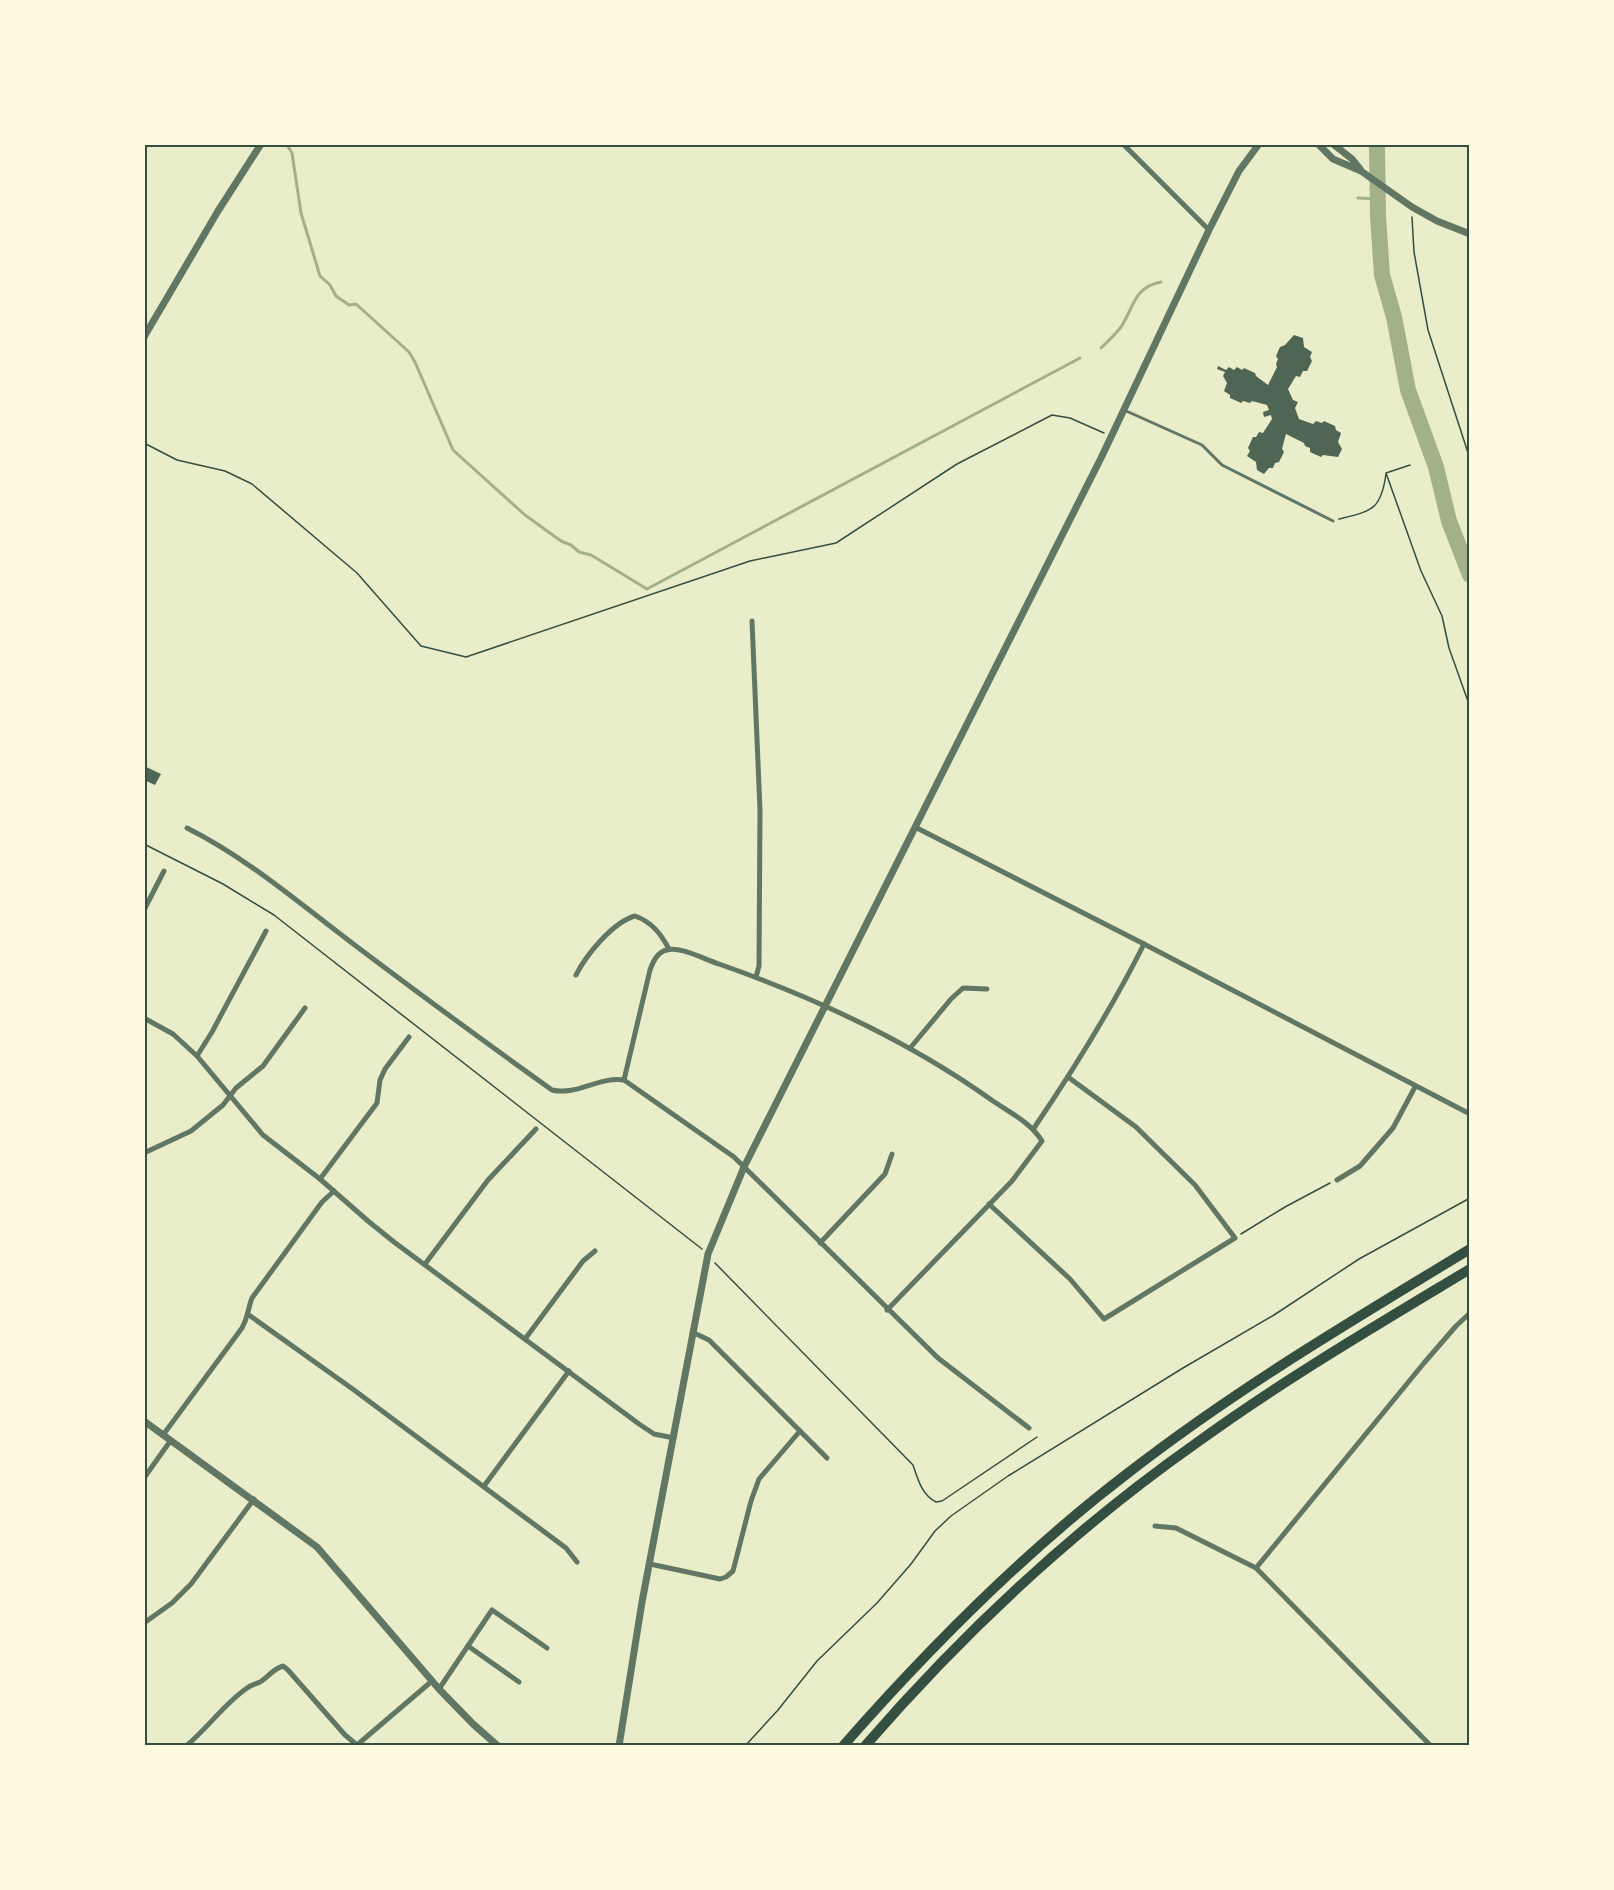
<svg xmlns="http://www.w3.org/2000/svg" width="1614" height="1890" font-family="Spectral,serif">
  <rect width="100%" height="100%" fill="#e9edc9"/>
  <g fill="none" stroke-linecap="round" stroke-linejoin="round">
    <g stroke="#a3b18a" stroke-width="3">
      <polyline points="287,145 292,153 301,213 320,276 330,285 336,296 349,305 356,304 409,352 415,362 453,450 525,515 561,541 571,545 579,552 591,555 647,589 1080,358"/>
      <polyline points="1358,198 1377,199"/>
      <path d="M1101 348C1108 341 1115 335 1121 327 1134 307 1134 287 1161 282"/>
    </g>
    <polyline stroke="#a3b18a" stroke-width="16" points="1377,144 1378,216 1382,275 1394,317 1408,390 1436,467 1449,521 1470,575"/>
  </g>
  <g fill="#4f6655">
    <polygon points="1294,335 1303,338 1304,347 1312,352 1310,357 1312,361 1307,371 1303,371 1300,377 1296,376 1288,389 1293,400 1298,402 1295,408 1299,419 1313,424 1316,421 1322,423 1324,421 1335,426 1336,430 1341,433 1338,442 1342,449 1338,457 1323,455 1321,457 1310,452 1310,448 1305,446 1304,443 1286,434 1282,449 1284,452 1279,462 1275,463 1273,468 1269,468 1264,474 1257,470 1256,462 1247,456 1250,451 1248,448 1253,437 1256,437 1259,432 1263,433 1272,419 1271,415 1264,417 1263,412 1269,410 1267,405 1252,401 1250,403 1243,401 1241,403 1230,398 1230,395 1224,391 1227,383 1223,376 1225,372 1217,369 1218,366 1226,370 1229,367 1234,370 1237,367 1242,370 1244,368 1255,373 1256,376 1268,385 1277,367 1276,364 1278,359 1276,356 1280,347 1285,345"/>
    <polygon points="144,759 147,760 144,766 161,774 155,785 144,780"/>
  </g>
  <g fill="none" stroke-linecap="round" stroke-linejoin="round">
    <g stroke="#344e41" stroke-width="1.5">
      <polyline points="1412,217 1414,252 1428,330 1470,459"/>
      <polyline points="144,443 177,460 225,471 252,484 357,573 421,646 466,657 750,561 836,543 957,464 1052,415 1070,418 1104,433"/>
      <polyline points="1410,465 1386,473 1421,571 1442,616 1449,648 1470,707"/>
      <path d="M1339 519C1372 511 1381 510 1386 474"/>
      <polyline points="144,844 223,884 274,915 702,1249"/>
      <polyline points="1241,1234 1285,1207 1330,1183"/>
      <path d="M715 1263 913 1465C918 1480 922 1495 936 1502L942 1501 1037 1437"/>
      <polyline points="745,1746 778,1710 817,1661 877,1603 911,1564 935,1531 951,1516 1008,1476 1183,1368 1274,1315 1359,1259 1470,1198"/>
    </g>
    <polyline stroke="#617663" stroke-width="3" points="1124,410 1202,445 1222,465 1333,521"/>
    <g stroke="#617663" stroke-width="5">
      <polyline points="1123,144 1209,230"/>
      <polyline points="752,621 760,810 759,966 756,977"/>
      <polyline points="915,827 1144,944 1470,1114"/>
      <path d="M187 828C247 858 299 903 352 943 418 993 485 1042 552 1090 577 1096 599 1076 624 1080L734 1157 938 1358 1029 1428"/>
      <polyline points="144,910 164,871"/>
      <path d="M576 975C586 955 613 922 635 916 652 922 661 934 669 949"/>
      <polyline points="144,1018 173,1034 197,1056 263,1135 320,1179 368,1221 394,1242 639,1424 654,1434 674,1438"/>
      <polyline points="911,1047 951,999 963,988 987,989"/>
      <polyline points="197,1056 212,1032 266,931"/>
      <path d="M624 1080 650 970C653 962 657 952 667 950 680 946 706 960 719 964 816 998 909 1041 993 1101 1011 1113 1031 1123 1042 1141L1012 1181 887 1310"/>
      <path d="M1034 1128C1074 1069 1112 1008 1144 944"/>
      <polyline points="144,1153 191,1131 223,1105 236,1088 263,1066 305,1008"/>
      <polyline points="320,1179 377,1103 380,1080 385,1069 409,1037"/>
      <polyline points="1337,1180 1360,1166 1393,1128 1415,1087"/>
      <polyline points="989,1204 1070,1279 1104,1319 1235,1238 1195,1185 1136,1127 1068,1077"/>
      <polyline points="820,1243 885,1174 892,1154"/>
      <polyline points="425,1264 488,1180 536,1129"/>
      <polyline points="249,1315 354,1390 566,1548 577,1562"/>
      <polyline points="525,1339 583,1261 595,1251"/>
      <polyline points="800,1431 827,1458"/>
      <path d="M163 1435 242 1328C249 1315 247 1311 252 1298L322 1202 334 1191"/>
      <polyline points="144,1478 171,1440"/>
      <polyline points="484,1486 569,1371"/>
      <polyline points="1155,1526 1176,1528 1256,1568 1431,1746"/>
      <polyline points="650,1564 720,1579 726,1577 733,1571 751,1501 759,1479 800,1431 709,1340 694,1333"/>
      <polyline points="1256,1568 1424,1363 1456,1326 1470,1313"/>
      <polyline points="144,1623 172,1603 191,1584 254,1499"/>
      <polyline points="468,1646 519,1682"/>
      <polyline points="439,1689 492,1610 547,1648"/>
      <path d="M186 1746C208 1728 224 1704 247 1688 251 1685 256 1684 260 1682 268 1677 273 1669 283 1666L288 1670 345 1735 357 1745 432 1681"/>
    </g>
    <g stroke="#617663" stroke-width="7">
      <polyline points="1318,144 1333,159 1361,171 1412,207 1437,221 1470,234"/>
      <polyline points="1333,144 1352,159 1360,169"/>
      <polyline points="144,337 218,211 261,144"/>
      <polyline points="144,1421 317,1547 439,1689 473,1724 498,1746"/>
      <polyline points="619,1746 642,1602 708,1254 744,1167 1102,456 1209,230 1239,171 1259,144"/>
    </g>
    <g stroke="#344e41" stroke-width="10">
      <path d="M843 1746C930 1647 1023 1553 1128 1473 1236 1389 1353 1320 1470 1249"/>
      <path d="M865 1746C963 1633 1073 1530 1195 1444 1283 1380 1377 1325 1470 1269"/>
    </g>
  </g>
  <rect width="1614" height="1890" fill="none" stroke="#fefae0" stroke-width="291"/>
  <rect x="146" y="146" width="1322" height="1598" fill="none" stroke="#344e41" stroke-width="2"/>
</svg>
